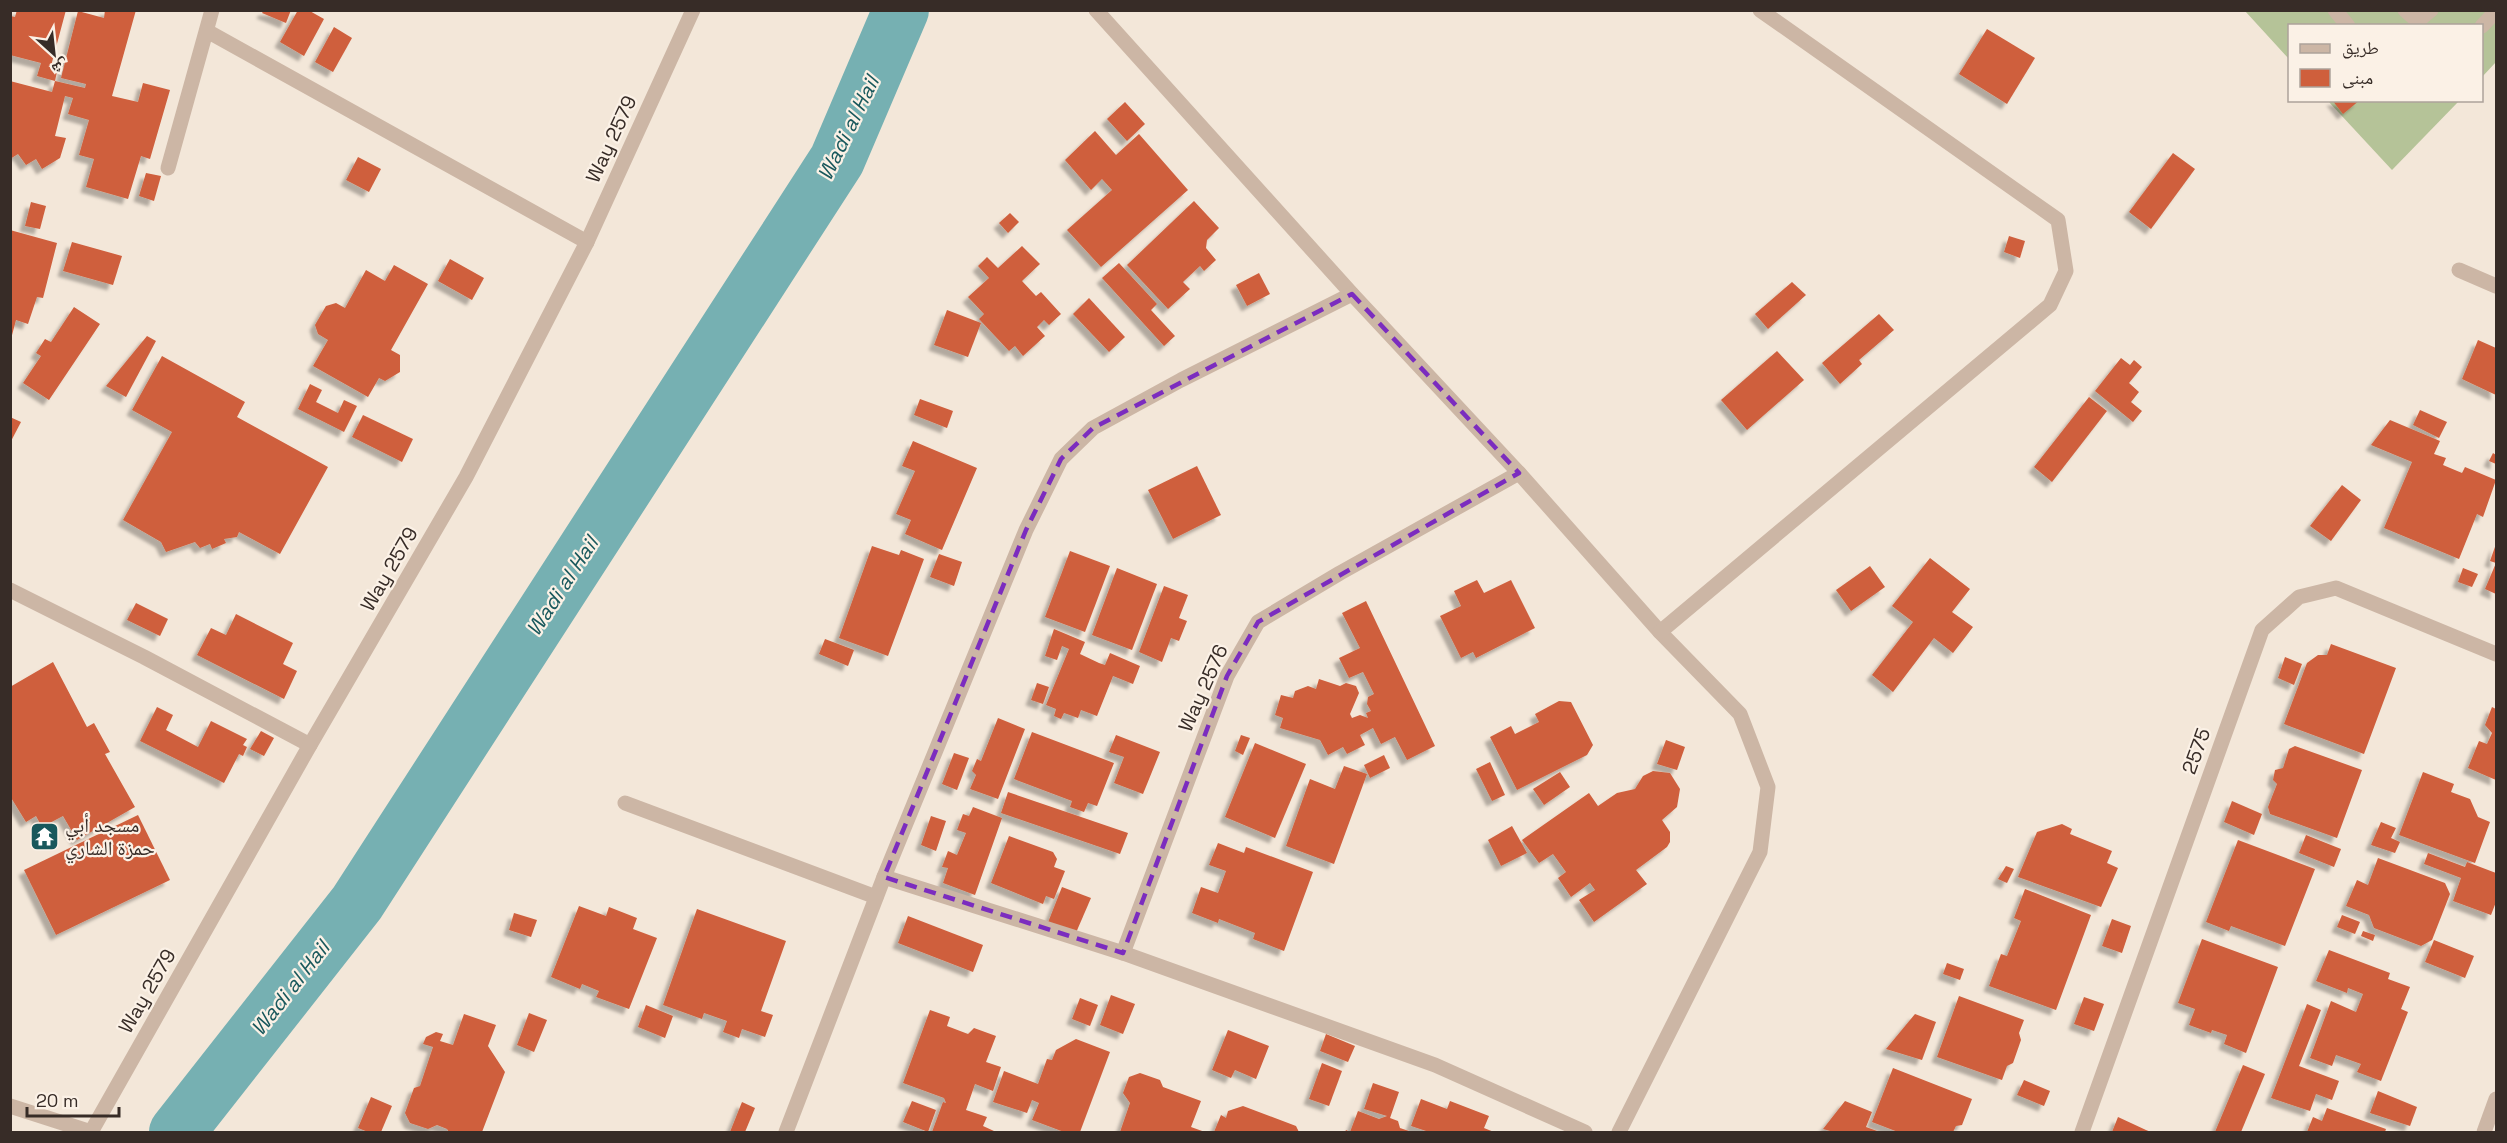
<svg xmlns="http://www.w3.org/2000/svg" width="2507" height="1143" font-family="'Space Grotesk','Noto Naskh Arabic',sans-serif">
  <defs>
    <filter id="shadow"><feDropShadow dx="-5.5" dy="5.5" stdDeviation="1.5" flood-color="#0004"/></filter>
  </defs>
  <rect width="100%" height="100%" fill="#f3e7d9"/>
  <g fill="#b5c398">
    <polygon points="2245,11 2496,11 2496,62 2482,77 2482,26 2290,26 2289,59"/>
    <polygon points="2328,101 2459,101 2392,170"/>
  </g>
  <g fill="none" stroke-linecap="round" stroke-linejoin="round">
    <polyline stroke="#76b0b2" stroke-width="56" points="177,1132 357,903 837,160 901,10"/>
  </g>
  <g fill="#cf5f3c" filter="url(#shadow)">
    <polygon points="17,10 66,10 51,66 58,67 55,81 37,76 41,63 10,55 10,16 15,17"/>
    <polygon points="105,10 136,10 112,96 138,102 143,83 170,90 150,159 141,156 128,199 86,187 94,159 79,155 89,120 68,114 73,98 65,96 55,136 66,138 60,158 42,169 36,159 26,165 18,154 10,159 10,81 52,92 55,81 85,88 86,84 61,78 78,11 104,18"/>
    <polygon points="264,10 291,10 286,23 262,13"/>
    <polygon points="298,10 308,10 324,19 304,56 280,42"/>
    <polygon points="334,27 352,38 333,72 315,62"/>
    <polygon points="1987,29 2035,58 2007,104 1959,74"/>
    <polygon points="2332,100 2360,100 2343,114"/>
    <polygon points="1125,102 1145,124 1127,141 1107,119"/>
    <polygon points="1095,131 1116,155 1139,134 1188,190 1101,267 1067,230 1112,190 1102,179 1091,190 1065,160"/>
    <polygon points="2173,153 2195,169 2151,229 2129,212"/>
    <polygon points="358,157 381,169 369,192 346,180"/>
    <polygon points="146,173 161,176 154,201 139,196"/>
    <polygon points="1194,201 1219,228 1207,240 1206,248 1216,260 1204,271 1200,266 1183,282 1190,289 1168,309 1127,265"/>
    <polygon points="31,202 46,206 40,229 25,226"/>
    <polygon points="1010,213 1019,222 1008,233 999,223"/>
    <polygon points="10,230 57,243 43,298 37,297 28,324 16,320 11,339"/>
    <polygon points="2009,236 2025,241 2020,258 2004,252"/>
    <polygon points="72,242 122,256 113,285 63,271"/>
    <polygon points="1022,246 1040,264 1022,281 1036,296 1041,292 1061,314 1049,325 1044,320 1037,327 1045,336 1023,356 1015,346 1009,351 979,319 984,314 968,297 989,278 978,266 987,257 998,268"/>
    <polygon points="450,259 484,278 472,300 438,281"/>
    <polygon points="1119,263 1157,304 1151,310 1175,336 1164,346 1102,278"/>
    <polygon points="394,265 428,284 391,350 400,355 400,372 385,381 379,378 368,397 313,366 328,340 318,334 315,325 326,306 336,303 345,308 366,270 385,281"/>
    <polygon points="1259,273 1270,294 1247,306 1236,285"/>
    <polygon points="1792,282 1806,295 1768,329 1755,314"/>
    <polygon points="1089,298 1125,337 1109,352 1073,314"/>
    <polygon points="74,307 100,324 49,400 23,383 41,356 36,353 45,339 51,342"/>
    <polygon points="947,310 981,323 968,357 934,345"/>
    <polygon points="1879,314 1894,330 1859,360 1862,364 1840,384 1822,363"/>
    <polygon points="147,336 156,341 126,397 106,386"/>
    <polygon points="2478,340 2496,348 2496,395 2462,379"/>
    <polygon points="1777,351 1804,380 1747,430 1721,400"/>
    <polygon points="162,356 245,402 237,417 328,467 280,554 239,532 237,537 224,539 226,543 212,549 210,544 200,548 195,542 166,552 161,542 123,520 172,432 132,410"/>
    <polygon points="2121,358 2130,365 2134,360 2142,367 2129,383 2139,392 2131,402 2142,411 2133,422 2095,391"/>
    <polygon points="310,384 322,390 316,402 338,413 344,400 357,406 344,432 298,409"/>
    <polygon points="2089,397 2107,411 2052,482 2034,467"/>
    <polygon points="920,399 953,411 947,428 914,415"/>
    <polygon points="2420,410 2447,422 2439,438 2413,425"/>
    <polygon points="363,415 413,439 402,462 352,437"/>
    <polygon points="10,417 21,422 10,443"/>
    <polygon points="2390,420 2440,441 2434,454 2446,458 2443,465 2462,473 2465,467 2496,480 2483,517 2477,514 2459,559 2384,528 2412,462 2371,445"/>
    <polygon points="913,441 977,468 942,550 905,534 911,520 896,514 915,471 902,466"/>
    <polygon points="2493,453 2496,455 2496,464 2489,461"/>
    <polygon points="1197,466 1221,515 1173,539 1148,490"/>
    <polygon points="2342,485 2361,500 2331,541 2310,526"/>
    <polygon points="2496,544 2496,594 2485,589 2496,563 2490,561"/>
    <polygon points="872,546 899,555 901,550 924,559 888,656 839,638"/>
    <polygon points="1070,551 1110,566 1085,632 1045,617"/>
    <polygon points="939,554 962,562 954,586 930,577"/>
    <polygon points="1930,558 1970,589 1952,612 1973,627 1953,653 1934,638 1893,692 1872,675 1913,622 1892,606"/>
    <polygon points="1870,566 1885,587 1851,611 1836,590"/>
    <polygon points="1117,568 1157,584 1132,650 1092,635"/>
    <polygon points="2463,568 2478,574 2472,587 2458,582"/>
    <polygon points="1477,580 1484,593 1511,580 1535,628 1476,658 1473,652 1461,658 1440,616 1461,606 1454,591"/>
    <polygon points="1164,586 1188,595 1179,618 1187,621 1179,641 1171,638 1162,662 1139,652"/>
    <polygon points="1366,601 1435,746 1407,760 1395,737 1381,744 1373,728 1360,735 1365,745 1347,754 1343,747 1328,755 1320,740 1280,728 1283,718 1275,715 1281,695 1293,698 1295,691 1308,686 1316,689 1319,679 1340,686 1346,683 1356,686 1359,693 1350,714 1352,718 1360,715 1368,718 1366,713 1371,711 1367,704 1368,697 1374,694 1363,672 1349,678 1339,658 1360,648 1342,613"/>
    <polygon points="136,603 168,619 160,636 127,620"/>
    <polygon points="236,614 293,643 283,664 297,671 284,699 197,655 211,628 226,635"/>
    <polygon points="1054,629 1085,642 1080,654 1099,663 1105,665 1110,653 1140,666 1133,684 1113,676 1097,716 1081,710 1078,718 1064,713 1061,719 1054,716 1056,709 1046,705 1069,649 1062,646 1057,660 1045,656"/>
    <polygon points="825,639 854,650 848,666 819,654"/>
    <polygon points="2331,644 2396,668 2364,754 2284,724 2307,663 2318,655 2327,655"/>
    <polygon points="2285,657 2302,664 2294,685 2278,678"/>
    <polygon points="53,662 87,727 94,723 110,752 105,754 135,807 77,840 63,816 42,827 36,816 26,822 10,796 10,687"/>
    <polygon points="1037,683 1049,687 1043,704 1031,700"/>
    <polygon points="1559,701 1571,702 1593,745 1587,755 1517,790 1490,737 1511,726 1515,734 1539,722 1535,714"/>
    <polygon points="157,707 173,715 166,730 198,747 211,721 247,739 243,745 247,747 243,756 239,754 224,783 140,741"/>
    <polygon points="2492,707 2496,709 2496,780 2468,768 2479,741 2487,744 2492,733 2485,725"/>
    <polygon points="998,718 1025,729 998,799 970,789 976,775 972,771 977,759 981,761"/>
    <polygon points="261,731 274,738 264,756 250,749"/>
    <polygon points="1032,732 1114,763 1097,806 1088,803 1084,812 1070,807 1072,801 1014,779"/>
    <polygon points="1116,735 1160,752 1143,794 1114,783 1124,757 1109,752"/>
    <polygon points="1241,735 1250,738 1243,755 1235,751"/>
    <polygon points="1666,740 1685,747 1677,770 1657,764"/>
    <polygon points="1255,743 1306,764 1275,838 1225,817"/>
    <polygon points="2295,746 2362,770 2337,838 2270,814 2268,807 2277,784 2273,780 2275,770 2283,768 2289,749"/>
    <polygon points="954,753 969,758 957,790 942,784"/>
    <polygon points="1384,755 1390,768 1370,778 1364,765"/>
    <polygon points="1490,762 1505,795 1492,801 1476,769"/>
    <polygon points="1344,766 1367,774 1334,864 1286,846 1310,779 1335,789"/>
    <polygon points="1653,771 1670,773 1680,789 1677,807 1662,820 1670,832 1670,842 1667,847 1636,870 1647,884 1594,922 1579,900 1595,890 1590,883 1571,897 1558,878 1566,872 1553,854 1539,863 1522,840 1589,793 1598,806 1617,793 1635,789 1643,776"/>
    <polygon points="1560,772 1570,787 1544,805 1533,789"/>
    <polygon points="2423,772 2454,784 2451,792 2470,799 2478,817 2490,822 2475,863 2399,835"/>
    <polygon points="1008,792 1128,833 1120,854 1001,813"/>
    <polygon points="2232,801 2262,814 2254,835 2224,822"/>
    <polygon points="973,807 1002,818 975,895 943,883 948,868 942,867 948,851 957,855 966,833 957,830 963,814 969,816"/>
    <polygon points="138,815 170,880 56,935 24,870"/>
    <polygon points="931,816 946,821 936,851 921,845"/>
    <polygon points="2381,822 2396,828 2391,838 2400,842 2395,853 2371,845"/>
    <polygon points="2062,824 2072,829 2070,834 2112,851 2107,863 2118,868 2101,907 2018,877 2037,832"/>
    <polygon points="1512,826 1527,853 1501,866 1488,840"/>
    <polygon points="2306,835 2341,849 2334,867 2299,853"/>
    <polygon points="1009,836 1053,852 1057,859 1054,867 1065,871 1054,899 1046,896 1043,904 991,883"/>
    <polygon points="2238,840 2315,869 2285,946 2231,926 2229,931 2206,922"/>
    <polygon points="1218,843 1244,853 1246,847 1313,872 1284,951 1253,939 1255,933 1219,919 1218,923 1192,913 1201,887 1218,893 1226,871 1209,865"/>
    <polygon points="2428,853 2465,867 2467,862 2496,873 2496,902 2491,915 2453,901 2461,878 2424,864"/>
    <polygon points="2378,858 2445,883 2450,894 2432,940 2421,946 2374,928 2369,915 2346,906 2357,880 2368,885"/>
    <polygon points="2006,866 2014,869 2007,883 1998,879"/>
    <polygon points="1062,887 1091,898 1075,935 1047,925"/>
    <polygon points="2025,889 2091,915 2056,1010 1989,986 2001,954 2007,956 2021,921 2014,918"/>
    <polygon points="579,906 606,916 609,907 637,918 633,929 657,938 629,1009 596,997 599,991 582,984 580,989 551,977"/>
    <polygon points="697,909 786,941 761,1011 773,1015 765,1037 742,1029 739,1038 723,1032 727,1021 704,1013 702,1019 663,1005"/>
    <polygon points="514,913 537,920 531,937 509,930"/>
    <polygon points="2342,915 2360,922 2355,934 2337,927"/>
    <polygon points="908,916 983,945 973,972 898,943"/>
    <polygon points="2112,919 2131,926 2122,953 2102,946"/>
    <polygon points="2363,931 2375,935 2373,941 2361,936"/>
    <polygon points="2202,939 2278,967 2246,1053 2224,1044 2227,1035 2212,1030 2211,1033 2189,1025 2195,1009 2178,1003"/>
    <polygon points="2434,940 2474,956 2465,978 2425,962"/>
    <polygon points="2329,950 2390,973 2388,979 2410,987 2401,1009 2408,1012 2381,1081 2357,1072 2361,1064 2336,1055 2332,1066 2310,1058 2331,1001 2356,1012 2363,994 2348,988 2347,993 2316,981"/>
    <polygon points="1947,963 1964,969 1960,980 1943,974"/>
    <polygon points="1111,995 1135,1004 1123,1034 1100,1025"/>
    <polygon points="1959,996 2024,1020 2019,1033 2021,1040 2013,1063 2007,1066 2002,1080 1937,1057"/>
    <polygon points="2084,997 2104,1004 2094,1031 2074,1024"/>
    <polygon points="1080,998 1098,1005 1090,1026 1072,1019"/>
    <polygon points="2307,1004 2321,1010 2299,1066 2339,1081 2332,1100 2316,1094 2310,1111 2271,1098"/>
    <polygon points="646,1005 673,1016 665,1038 638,1027"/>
    <polygon points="930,1010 950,1017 947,1026 968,1034 974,1028 996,1036 986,1062 1001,1067 993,1091 975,1084 966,1110 987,1117 983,1126 994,1131 994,1132 932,1132 943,1102 946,1103 944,1098 903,1083"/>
    <polygon points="529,1013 547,1020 534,1052 517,1045"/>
    <polygon points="464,1014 496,1025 488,1046 505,1072 482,1132 449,1132 447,1129 437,1125 428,1129 410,1123 405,1113 414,1088 420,1086 433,1047 423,1044 426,1037 436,1032 443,1034 440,1041 453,1045"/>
    <polygon points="1915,1014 1936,1022 1922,1060 1886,1049"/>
    <polygon points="1228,1030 1269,1046 1256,1079 1235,1070 1231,1078 1212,1070"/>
    <polygon points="1326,1034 1355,1046 1348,1062 1320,1051"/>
    <polygon points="1076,1039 1110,1052 1080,1132 1064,1132 1032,1120 1039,1103 1032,1100 1027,1113 993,1102 1004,1071 1038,1084 1047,1059 1052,1060 1056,1050"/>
    <polygon points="1322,1063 1342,1071 1329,1106 1309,1099"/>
    <polygon points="2243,1065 2265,1074 2241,1132 2215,1132"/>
    <polygon points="1893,1068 1972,1099 1962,1125 1956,1126 1953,1132 1898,1132 1872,1122"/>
    <polygon points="1140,1073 1160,1080 1163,1087 1201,1101 1191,1127 1205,1132 1120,1132 1130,1103 1123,1093 1129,1077"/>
    <polygon points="2024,1080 2050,1091 2044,1106 2017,1095"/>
    <polygon points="1373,1083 1399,1092 1390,1118 1398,1121 1400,1128 1412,1132 1345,1132 1346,1130 1350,1132 1358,1111 1379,1119 1387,1116 1364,1109"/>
    <polygon points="2378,1091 2417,1107 2410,1126 2370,1113"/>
    <polygon points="371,1097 392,1106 381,1132 368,1132 358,1128"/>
    <polygon points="1421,1099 1447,1109 1450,1101 1489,1116 1484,1128 1494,1132 1429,1132 1411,1126"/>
    <polygon points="912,1101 936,1110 928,1132 903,1122"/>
    <polygon points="1845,1101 1872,1112 1866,1127 1880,1132 1834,1132 1823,1129"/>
    <polygon points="742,1102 755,1108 745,1132 730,1132"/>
    <polygon points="1243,1106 1296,1126 1299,1132 1214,1132 1221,1115 1226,1118 1228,1111"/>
    <polygon points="2327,1108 2386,1129 2385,1132 2307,1132 2313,1117 2322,1121"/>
    <polygon points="2118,1117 2146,1130 2151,1132 2112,1132"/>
  </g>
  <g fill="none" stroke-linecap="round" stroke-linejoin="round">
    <g stroke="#ccb6a5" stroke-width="15">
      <polyline points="2335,10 2348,26"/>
      <polyline points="2405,10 2415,19 2420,19 2431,10"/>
      <polyline points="2482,26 2496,11"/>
      <polyline points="10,590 144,657 310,745"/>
    </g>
    <g stroke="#ccb6a5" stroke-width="15">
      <polyline points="1096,10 1352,294 1519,473 1660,632 1740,714 1768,787 1760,852 1619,1132"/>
      <polyline points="207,31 587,242"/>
      <polyline points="168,168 212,10"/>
      <polyline points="2459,270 2496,286"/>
      <polyline points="1660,632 2050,305 2066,271 2058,220 1760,10"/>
      <polyline points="625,803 876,897"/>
      <polyline points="884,877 1123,953 1435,1065 1585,1132"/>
      <polyline points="1123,953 1227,676 1258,622 1340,573 1519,473"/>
      <polyline points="91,1132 310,745 466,477 587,242 693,10"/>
      <polyline points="786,1132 884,877 1026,530 1061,459 1093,428 1181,380 1352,294"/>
      <polyline points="2082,1132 2262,630 2299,597 2336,588 2496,654"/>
    </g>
    <g stroke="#ccb6a5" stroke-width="15">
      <polyline points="10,1106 91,1132"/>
      <polyline points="2484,1132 2496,1099"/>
    </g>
  </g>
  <path fill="none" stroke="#7b2cbf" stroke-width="4.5" stroke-dasharray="12 8" stroke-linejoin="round" d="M1352 294 1519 473 1258 622 1227 676 1123 953 884 877 1026 530 1061 459 1093 428Z"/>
  <defs>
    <symbol id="temple-square" viewBox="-11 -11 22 22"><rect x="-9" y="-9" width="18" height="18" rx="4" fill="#19585c" stroke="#fbf1e6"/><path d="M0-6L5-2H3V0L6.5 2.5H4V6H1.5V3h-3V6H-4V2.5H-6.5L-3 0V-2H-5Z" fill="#fff"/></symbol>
  </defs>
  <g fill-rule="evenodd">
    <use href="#temple-square" x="28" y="820" width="33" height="33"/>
  </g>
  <g text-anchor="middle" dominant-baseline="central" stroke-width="4.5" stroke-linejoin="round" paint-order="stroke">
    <g font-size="20" fill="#372c27" stroke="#fbf1e6">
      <text transform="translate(611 139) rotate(-65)">Way 2579</text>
      <text transform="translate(389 569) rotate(-60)">Way 2579</text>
      <text transform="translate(1203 688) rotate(-66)">Way 2576</text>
      <text transform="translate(2196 751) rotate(-70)">2575</text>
      <text transform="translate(147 991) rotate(-60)">Way 2579</text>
    </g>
    <g font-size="20" fill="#372c27" stroke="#fbf1e6" text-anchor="start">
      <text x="65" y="825">مسجد أبي<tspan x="65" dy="23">حمزة الشاري</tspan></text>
    </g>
    <g font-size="21" font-style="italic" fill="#19585c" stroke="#fbf1e6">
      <text transform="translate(848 128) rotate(-64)">Wadi al Hail</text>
      <text transform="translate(562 586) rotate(-57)">Wadi al Hail</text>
      <text transform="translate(290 988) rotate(-52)">Wadi al Hail</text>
    </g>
  </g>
  <rect width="2507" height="1143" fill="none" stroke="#372c27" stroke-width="24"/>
  <rect x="2288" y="24" width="195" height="78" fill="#fbf1e6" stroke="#ada29a" stroke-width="1.5"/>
  <rect x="2300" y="44" width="30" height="9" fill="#ccb6a5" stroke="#ada29a" stroke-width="1.5"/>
  <text x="2342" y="54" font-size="18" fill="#372c27">طريق</text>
  <rect x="2300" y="69" width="30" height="18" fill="#cf5f3c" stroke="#ada29a" stroke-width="1.5"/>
  <text x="2342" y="84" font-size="18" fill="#372c27">مبنى</text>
  <g transform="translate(54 54) rotate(153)" stroke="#fbf1e6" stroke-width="4.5" paint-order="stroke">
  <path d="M0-4.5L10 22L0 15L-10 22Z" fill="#372c27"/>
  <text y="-9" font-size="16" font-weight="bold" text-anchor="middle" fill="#372c27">ش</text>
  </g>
  <path d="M27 1107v9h92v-9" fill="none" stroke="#372c27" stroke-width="3"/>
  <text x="36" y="1107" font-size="18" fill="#372c27" stroke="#fbf1e6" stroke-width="4.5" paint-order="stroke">20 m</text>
</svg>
